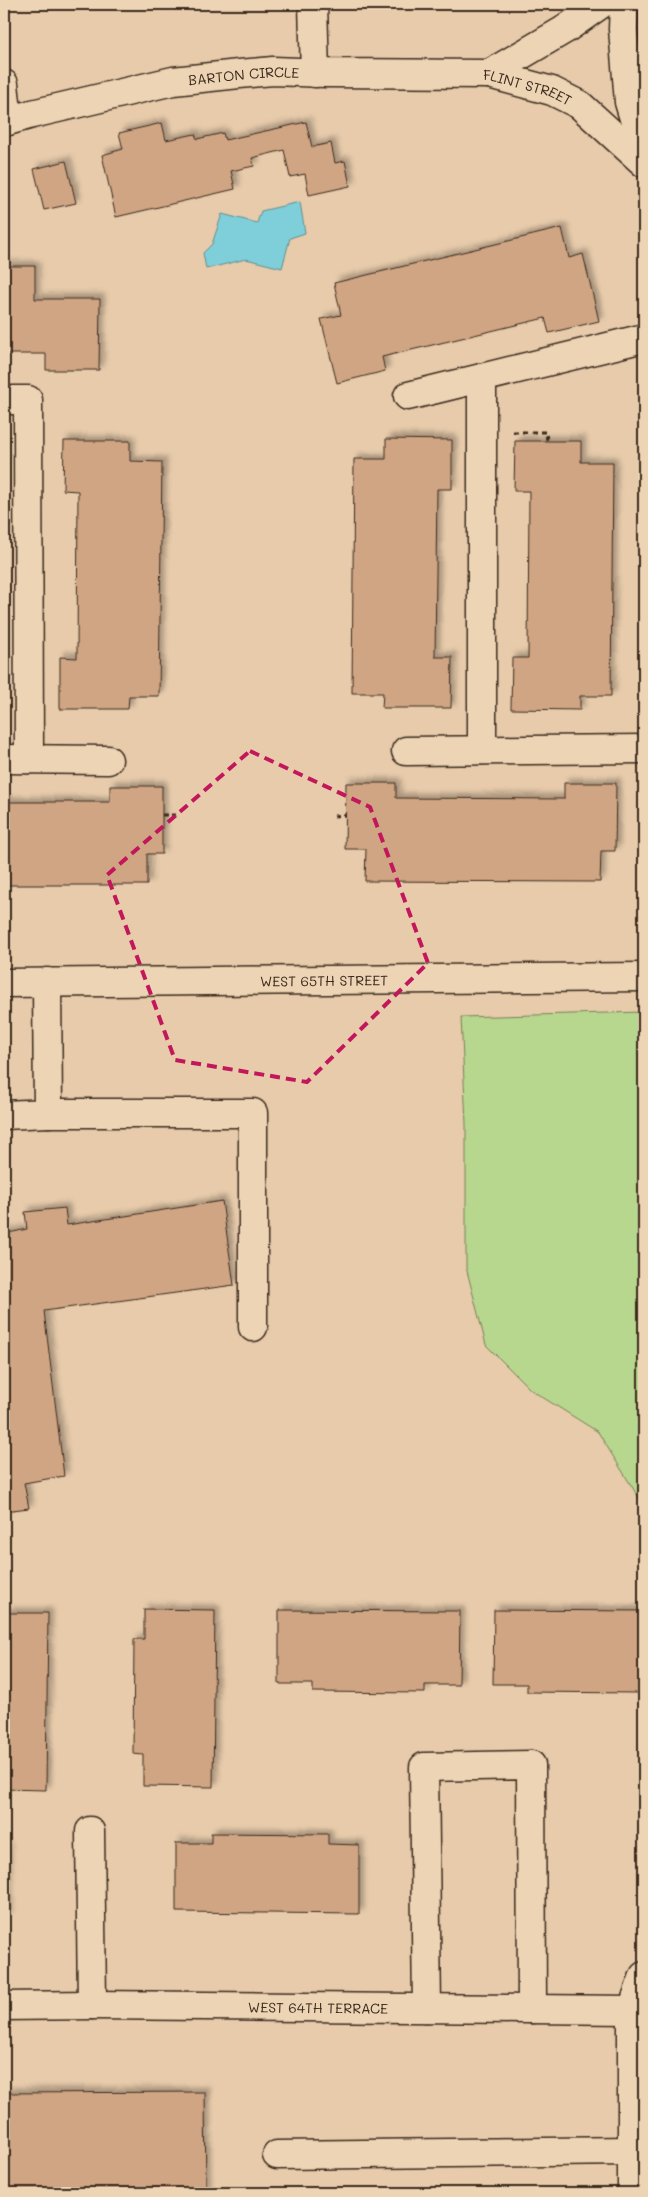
<svg xmlns="http://www.w3.org/2000/svg" width="648" height="2197" font-family="Mali,sans-serif">
  <defs>
    <filter id="shadow"><feDropShadow dx="4.5" dy="-4.5" stdDeviation="2.5" flood-color="#0004"/></filter>
  </defs>
  <rect width="100%" height="100%" fill="#e7cbab"/>
  <filter id="ink" filterUnits="userSpaceOnUse"><feTurbulence type="fractalNoise" baseFrequency=".02" numOctaves="2"/><feDisplacementMap in="SourceGraphic" scale="10" xChannelSelector="R" yChannelSelector="G"/><feConvolveMatrix kernelMatrix="1 2 1 2 8 2 1 2 1" color-interpolation-filters="sRGB"/></filter>
  <g filter="url(#ink)">
    <polygon fill="#b7d68e" stroke="#798056" points="644,1012 644,1506 598,1432 531,1390 486,1345 466,1267 466,1124 461,1017"/>
    <polygon fill="#7ecfd9" stroke="#638d8e" points="300,202 305,233 290,238 282,268 246,259 206,269 203,253 212,244 222,214 257,223 261,211"/>
    <g fill="#d0a583" stroke="#3b2a1e" filter="url(#shadow)">
      <polygon points="306,122 312,147 331,143 335,163 345,161 350,186 309,195 305,174 290,177 284,150 252,158 254,166 231,171 235,189 116,217 102,155 123,149 119,133 162,123 166,140 195,134 197,139 223,133 225,140"/>
      <polygon points="66,161 76,203 44,210 34,169"/>
      <polygon points="562,228 569,258 583,254 599,321 549,333 545,318 382,357 385,371 337,383 321,319 341,315 334,283"/>
      <polygon points="4,266 35,266 35,299 100,299 99,370 46,370 46,354 4,354"/>
      <polygon points="386,439 452,440 452,489 437,489 435,657 452,657 451,708 382,708 383,693 352,693 354,459 386,459"/>
      <polygon points="64,441 130,441 130,461 162,462 159,696 129,696 128,709 60,709 60,657 77,658 78,491 63,490"/>
      <polygon points="515,441 581,441 581,462 613,462 611,696 580,696 580,710 511,709 512,658 528,658 529,491 514,491"/>
      <polygon points="346,783 396,783 396,798 564,799 564,783 616,783 615,851 601,851 600,882 365,881 366,849 345,849"/>
      <polygon points="110,786 162,786 162,854 147,854 147,885 4,885 4,802 110,802"/>
      <polygon points="222,1201 234,1285 44,1311 64,1476 24,1483 29,1508 4,1511 4,1234 27,1229 25,1212 65,1208 67,1225"/>
      <polygon points="144,1609 215,1610 213,1787 143,1786 143,1755 133,1754 134,1639 144,1639"/>
      <polygon points="279,1610 460,1611 459,1685 425,1685 425,1693 313,1692 313,1684 279,1684"/>
      <polygon points="494,1610 644,1611 644,1685 639,1685 639,1693 527,1692 527,1684 493,1684"/>
      <polygon points="4,1613 48,1613 46,1790 4,1789"/>
      <polygon points="211,1833 328,1834 328,1844 359,1845 359,1914 176,1912 176,1843 211,1843"/>
      <polygon points="4,1847 6,1847 8,1916 4,1916"/>
      <polygon points="205,2092 206,2193 4,2193 4,2093"/>
    </g>
    <g fill="none" stroke-linecap="round" stroke-linejoin="round">
      <defs>
        <g id="minor">
          <polyline points="313,4 315,73"/>
          <polyline points="624,4 623,29 629,102 644,152"/>
          <polyline points="489,74 564,30 601,4"/>
          <polyline points="4,84 8,121"/>
          <path id="s1" d="M4 122 32 114 173 81 239 74 273 71 326 73 489 74 552 91 580 105 644 163"/>
          <polyline points="482,378 482,750"/>
          <polyline points="408,396 644,338"/>
          <polyline points="4,400 28,400 29,759"/>
          <polyline points="406,751 644,749"/>
          <polyline points="4,759 108,760"/>
          <path id="s2" d="M4 983 644 977"/>
          <polyline points="48,1113 253,1113 253,1327"/>
          <polyline points="4,1115 48,1113 47,982"/>
          <polyline points="90,1831 92,2005"/>
          <path id="s3" d="M4 2006 92 2005 632 2010"/>
          <polyline points="427,2008 424,1767 531,1765 532,2009"/>
          <polyline points="277,2155 632,2151"/>
          <polyline points="632,2193 632,2010 644,1976"/>
        </g>
      </defs>
      <use href="#minor" stroke="#3b2a1e" stroke-width="31"/>
      <g stroke="#3b2a1e" stroke-width="3" stroke-dasharray="5 4" stroke-linecap="butt">
        <polyline points="513,432 546,432 547,441"/>
        <polyline points="162,815 178,815"/>
        <polyline points="334,816 346,815"/>
      </g>
      <use href="#minor" stroke="#ecd4b4" stroke-width="28"/>
    </g>
  </g>
  <path fill="none" stroke="#c2185b" stroke-width="4" stroke-dasharray="10 6" stroke-linejoin="round" d="M250 751 370 807 428 963 307 1082 175 1060 107 875Z"/>
  <g text-anchor="middle" dominant-baseline="central" stroke-width="5" stroke-linejoin="round" paint-order="stroke">
    <g font-size="14" fill="#3b2a1e" stroke="#ecd4b4">
      <text stroke="none"><textPath href="#s1" startOffset="245">BARTON CIRCLE</textPath></text>
      <text stroke="none"><textPath href="#s1" startOffset="531">FLINT STREET</textPath></text>
      <text stroke="none"><textPath href="#s2" startOffset="320">WEST 65TH STREET</textPath></text>
      <text stroke="none"><textPath href="#s3" startOffset="314">WEST 64TH TERRACE</textPath></text>
    </g>
  </g>
  <rect width="648" height="2197" fill="none" stroke="#ecd4b4" stroke-width="20"/>
  <rect x="10" y="10" width="628" height="2177" fill="none" stroke="#3b2a1e" stroke-width="2" filter="url(#ink)"/>
</svg>
